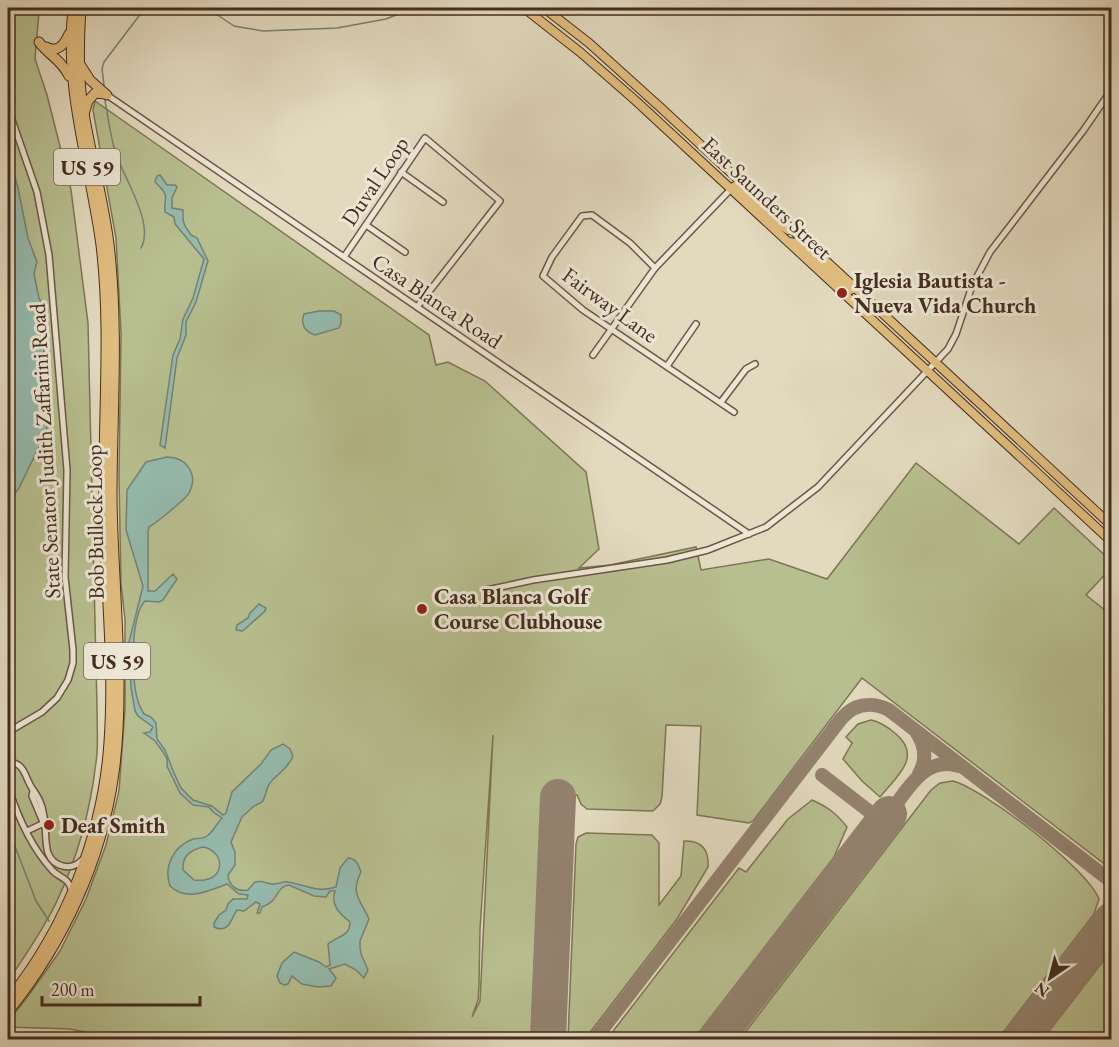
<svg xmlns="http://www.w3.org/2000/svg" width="1119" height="1047" font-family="'EB Garamond',serif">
  <rect width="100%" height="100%" fill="#e2d9be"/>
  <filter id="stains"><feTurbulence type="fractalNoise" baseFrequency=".00333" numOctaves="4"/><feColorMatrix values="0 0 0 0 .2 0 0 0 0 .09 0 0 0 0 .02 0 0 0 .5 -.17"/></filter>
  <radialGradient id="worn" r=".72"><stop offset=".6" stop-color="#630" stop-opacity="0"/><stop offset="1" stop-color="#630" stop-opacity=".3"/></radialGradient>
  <g fill="#b7be8f" stroke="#7e7556" stroke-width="1.5" fill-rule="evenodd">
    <path d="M8 8H34L39 12 35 59 47 95 71 190 88 323 97 707C97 723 98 738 97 753 92 804 78 857 56 903 43 930 25 956 8 981Z"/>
    <path d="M95 101 429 335 436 365 448 362 485 381 586 472 599 549 579 568 610 565 696 547 701 570 769 559 827 579 916 463 1019 544 1054 508 1111 561V568L1086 595 1111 615V869L862 678 753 821 749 823 697 815 701 726 666 725 662 797 660 804 653 811 587 809 581 804 577 795 542 794 531 1039 319 1040 321 1037 158 1040 103 1036 70 1029 8 1027V1021L26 999 60 951 86 899 106 845 119 791 125 709V619L121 584 119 477 121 333 116 238 93 110ZM493 735 480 1001 472 1017 478 1000 479 985 480 929Z"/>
    <path d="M871 720C881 722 888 727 896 734 923 757 896 777 880 797L862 781 843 759 852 743 846 737 858 724Z"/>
    <path d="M953 781C985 790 1087 868 1099 899L1094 914 998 1039H740L931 790 940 783Z"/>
    <path d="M812 800C828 807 837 814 847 827L834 857 694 1039H607L739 868 746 872 788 819Z"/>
    <path d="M586 833 652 835 659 843V905L681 876 684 841C702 840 709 850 708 867L677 919 585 1039H568L576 844 578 837Z"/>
    <polygon points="1111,951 1111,1039 1043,1039"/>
  </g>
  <g fill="#95baad" stroke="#758174" stroke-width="1.5" fill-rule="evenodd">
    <polygon points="8,151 18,188 28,238 37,262 34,274 39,298 43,307 44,363 49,413 46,432 19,488 8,502"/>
    <path d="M160 175 167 185H175L177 187 172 198V208L183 210V220L185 226 191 235 197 238 208 261 196 302 186 322V335L177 358 165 448 160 445 173 355 180 339 183 319 193 298 204 259 175 224 174 217 165 212C163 196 172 198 155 182L157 176Z"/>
    <path d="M319 311H334L341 315V323L339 328 315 335C305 332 300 324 304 314Z"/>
    <path d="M167 457C186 457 199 474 189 493 186 499 156 523 149 527L148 532V591H155L173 574 177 579 163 600 159 602 145 601C130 617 131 681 138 701 139 706 142 710 144 714L151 717 156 723 157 739 165 750 174 773 181 788 193 800 212 806 223 815 226 813 232 792 261 764 271 750 283 744 290 749 293 756C288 769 277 774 270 783 266 788 266 797 262 802L254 806 242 817 231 842 235 852V865L228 875C229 886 237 892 248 890L255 882C263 880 267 884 274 884 279 884 283 881 288 882 305 885 318 893 336 887L340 868 348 858C356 858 359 866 361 872 350 894 360 899 369 919L360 941V948L361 954 368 970 364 978 356 970 345 964 329 969 336 978 331 986 318 987 302 984 292 976 288 984 284 985 280 983 277 976 282 963 294 952 319 962 326 967 330 965 328 944C337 936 350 937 350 922 340 914 330 905 335 891H330L326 897 314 896 289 885C275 887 280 901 262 907L260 913H257L260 904 256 902 244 911 237 910C231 919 229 934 214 927V923L219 915 226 910 228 904 233 899H247L248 895 239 894 227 884C208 891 187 902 170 886 163 866 174 846 193 839 198 838 203 839 207 836 213 832 217 823 222 818L213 812 209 807 193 805 180 793 167 766V759L163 752 155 741 144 733 150 732 153 727 138 716 135 711 131 688 129 642 143 586 126 530 127 490 146 462ZM203 847C226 851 227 884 194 880L183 870C182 856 190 850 203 847Z"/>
    <polygon points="259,604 266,608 265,611 245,629 242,631 236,630 237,625 248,618 250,613"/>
  </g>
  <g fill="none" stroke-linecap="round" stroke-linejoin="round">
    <g stroke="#758174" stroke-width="1.5">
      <polyline points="207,8 234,26 263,31 337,28 386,19 414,8"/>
      <polyline points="104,85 102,69 104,62 145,8"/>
      <path d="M105 100C108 117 110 134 115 151 123 177 155 223 141 248"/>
      <polyline points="8,828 36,901 49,921"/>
    </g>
    <g stroke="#93826e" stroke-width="14">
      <path d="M917 733C926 747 927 760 919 774"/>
      <polyline points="822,775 883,822"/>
      <path d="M889 814C907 791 924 755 959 766"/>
      <path d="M594 1040 841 719C854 704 871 701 889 710L1112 882"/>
    </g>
    <g stroke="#93826e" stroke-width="36">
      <polyline points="548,1040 558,797"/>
      <polyline points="715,1040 889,814"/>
      <polyline points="1020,1040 1112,920"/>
    </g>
    <defs>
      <g id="minor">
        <polyline points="107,95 749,534"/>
        <polyline points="8,108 37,192 49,255 67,470 65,577 73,650 73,663 68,680 57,698 42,712 8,732"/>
        <polyline points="401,172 443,202"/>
        <polyline points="366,225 405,252"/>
        <polyline points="344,257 425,138 500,201 417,307"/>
        <polyline points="655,268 630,243 592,215 582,216 552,257 543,276 583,310 734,412"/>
        <polyline points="593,355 655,268 731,189"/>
        <polyline points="667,366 696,324"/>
        <polyline points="721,402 746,369 755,364"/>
        <polyline points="487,590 533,580 667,560 708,550 766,527 818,487 948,349 956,334 972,286 990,252 1083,131 1112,89"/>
        <path d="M8 762C27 763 24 779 34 791 38 797 42 803 43 812 47 825 44 840 48 853 54 868 72 871 82 860"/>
        <path d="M8 786C17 815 32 848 52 870 59 878 69 878 71 889"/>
        <polyline points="33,791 32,796 43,822"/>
        <polyline points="27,831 44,823"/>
      </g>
      <g id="primary">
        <polyline points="524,8 580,52 636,101 1112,542"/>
        <polyline points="544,8 589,43 661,108 1112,526"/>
        <polyline points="731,189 735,186 737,187 773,220 788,230"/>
        <polyline points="789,242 796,243 847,288 850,290 855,288"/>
      </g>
      <g id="motorway">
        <path d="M39 42C49 56 61 59 69 76"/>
        <path d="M46 47C58 53 64 45 69 34"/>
        <polyline points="81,66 90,80 107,95"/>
        <polyline points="85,111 88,101 95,93 105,94"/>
        <path d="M8 1000C66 928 103 834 109 742 115 660 104 578 104 496 103 413 111 328 101 245 90 164 64 91 73 8"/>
        <path d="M8 1012C63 944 102 861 114 773 126 686 113 587 112 498 112 414 119 328 109 244 103 196 89 149 82 101 78 70 79 39 81 8"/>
      </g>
    </defs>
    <use href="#minor" stroke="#6c5746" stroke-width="8"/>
    <use href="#primary" stroke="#442c1e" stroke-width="10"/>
    <use href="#motorway" stroke="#442c1e" stroke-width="11"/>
    <use href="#minor" stroke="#ece6d5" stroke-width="5"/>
    <use href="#primary" stroke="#e1bc7f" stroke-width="8"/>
    <use href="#motorway" stroke="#e1bc7f" stroke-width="9"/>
  </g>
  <g fill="#8f2418" stroke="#ece6d5" stroke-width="2">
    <circle cx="842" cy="293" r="6"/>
    <circle cx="422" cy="609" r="6"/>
    <circle cx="49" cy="825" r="6"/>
  </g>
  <g text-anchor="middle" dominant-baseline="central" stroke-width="6" stroke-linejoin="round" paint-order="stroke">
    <g fill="#ece6d5" stroke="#766455" stroke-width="1.5">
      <rect x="54" y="149" width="66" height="36" rx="4.5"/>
      <rect x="84" y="643" width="66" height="36" rx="4.5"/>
    </g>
    <g font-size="21" font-weight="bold" fill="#442c1e">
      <text x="87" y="167">US 59</text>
      <text x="117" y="661">US 59</text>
    </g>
    <g font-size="22" fill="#442c1e" stroke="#ece6d5">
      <text transform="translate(375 181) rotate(-56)">Duval Loop</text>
      <text transform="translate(767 198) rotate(43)">East Saunders Street</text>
      <text transform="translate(437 301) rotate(34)">Casa Blanca Road</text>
      <text transform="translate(610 305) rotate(36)">Fairway Lane</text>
      <text transform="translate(45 451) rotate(-93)">State Senator Judith Zaffarini Road</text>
      <text transform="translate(95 522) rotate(-91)">Bob Bullock Loop</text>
    </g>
    <g font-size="22" font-weight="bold" fill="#442c1e" stroke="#ece6d5" text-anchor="start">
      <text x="854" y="280">Iglesia Bautista -<tspan x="854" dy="25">Nueva Vida Church</tspan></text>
      <text x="434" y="596">Casa Blanca Golf<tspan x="434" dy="25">Course Clubhouse</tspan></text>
      <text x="61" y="825">Deaf Smith</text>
    </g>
  </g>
  <rect width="1119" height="1047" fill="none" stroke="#e2d9be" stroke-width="30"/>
  <rect x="9" y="9" width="1101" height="1029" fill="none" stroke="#442c1e" stroke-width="3"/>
  <rect x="15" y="15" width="1089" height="1017" fill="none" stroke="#442c1e" stroke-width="1.5"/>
  <g transform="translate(1050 978) rotate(215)" stroke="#ece6d5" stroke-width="4.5" paint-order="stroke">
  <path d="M0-4.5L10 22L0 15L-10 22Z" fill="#442c1e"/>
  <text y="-9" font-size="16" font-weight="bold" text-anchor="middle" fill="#442c1e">N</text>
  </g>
  <path d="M42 996v9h158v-9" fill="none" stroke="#442c1e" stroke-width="3"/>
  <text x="51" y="996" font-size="18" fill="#442c1e" stroke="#ece6d5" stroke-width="4.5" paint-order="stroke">200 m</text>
  <rect width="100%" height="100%" filter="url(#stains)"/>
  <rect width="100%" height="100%" fill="url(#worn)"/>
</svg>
